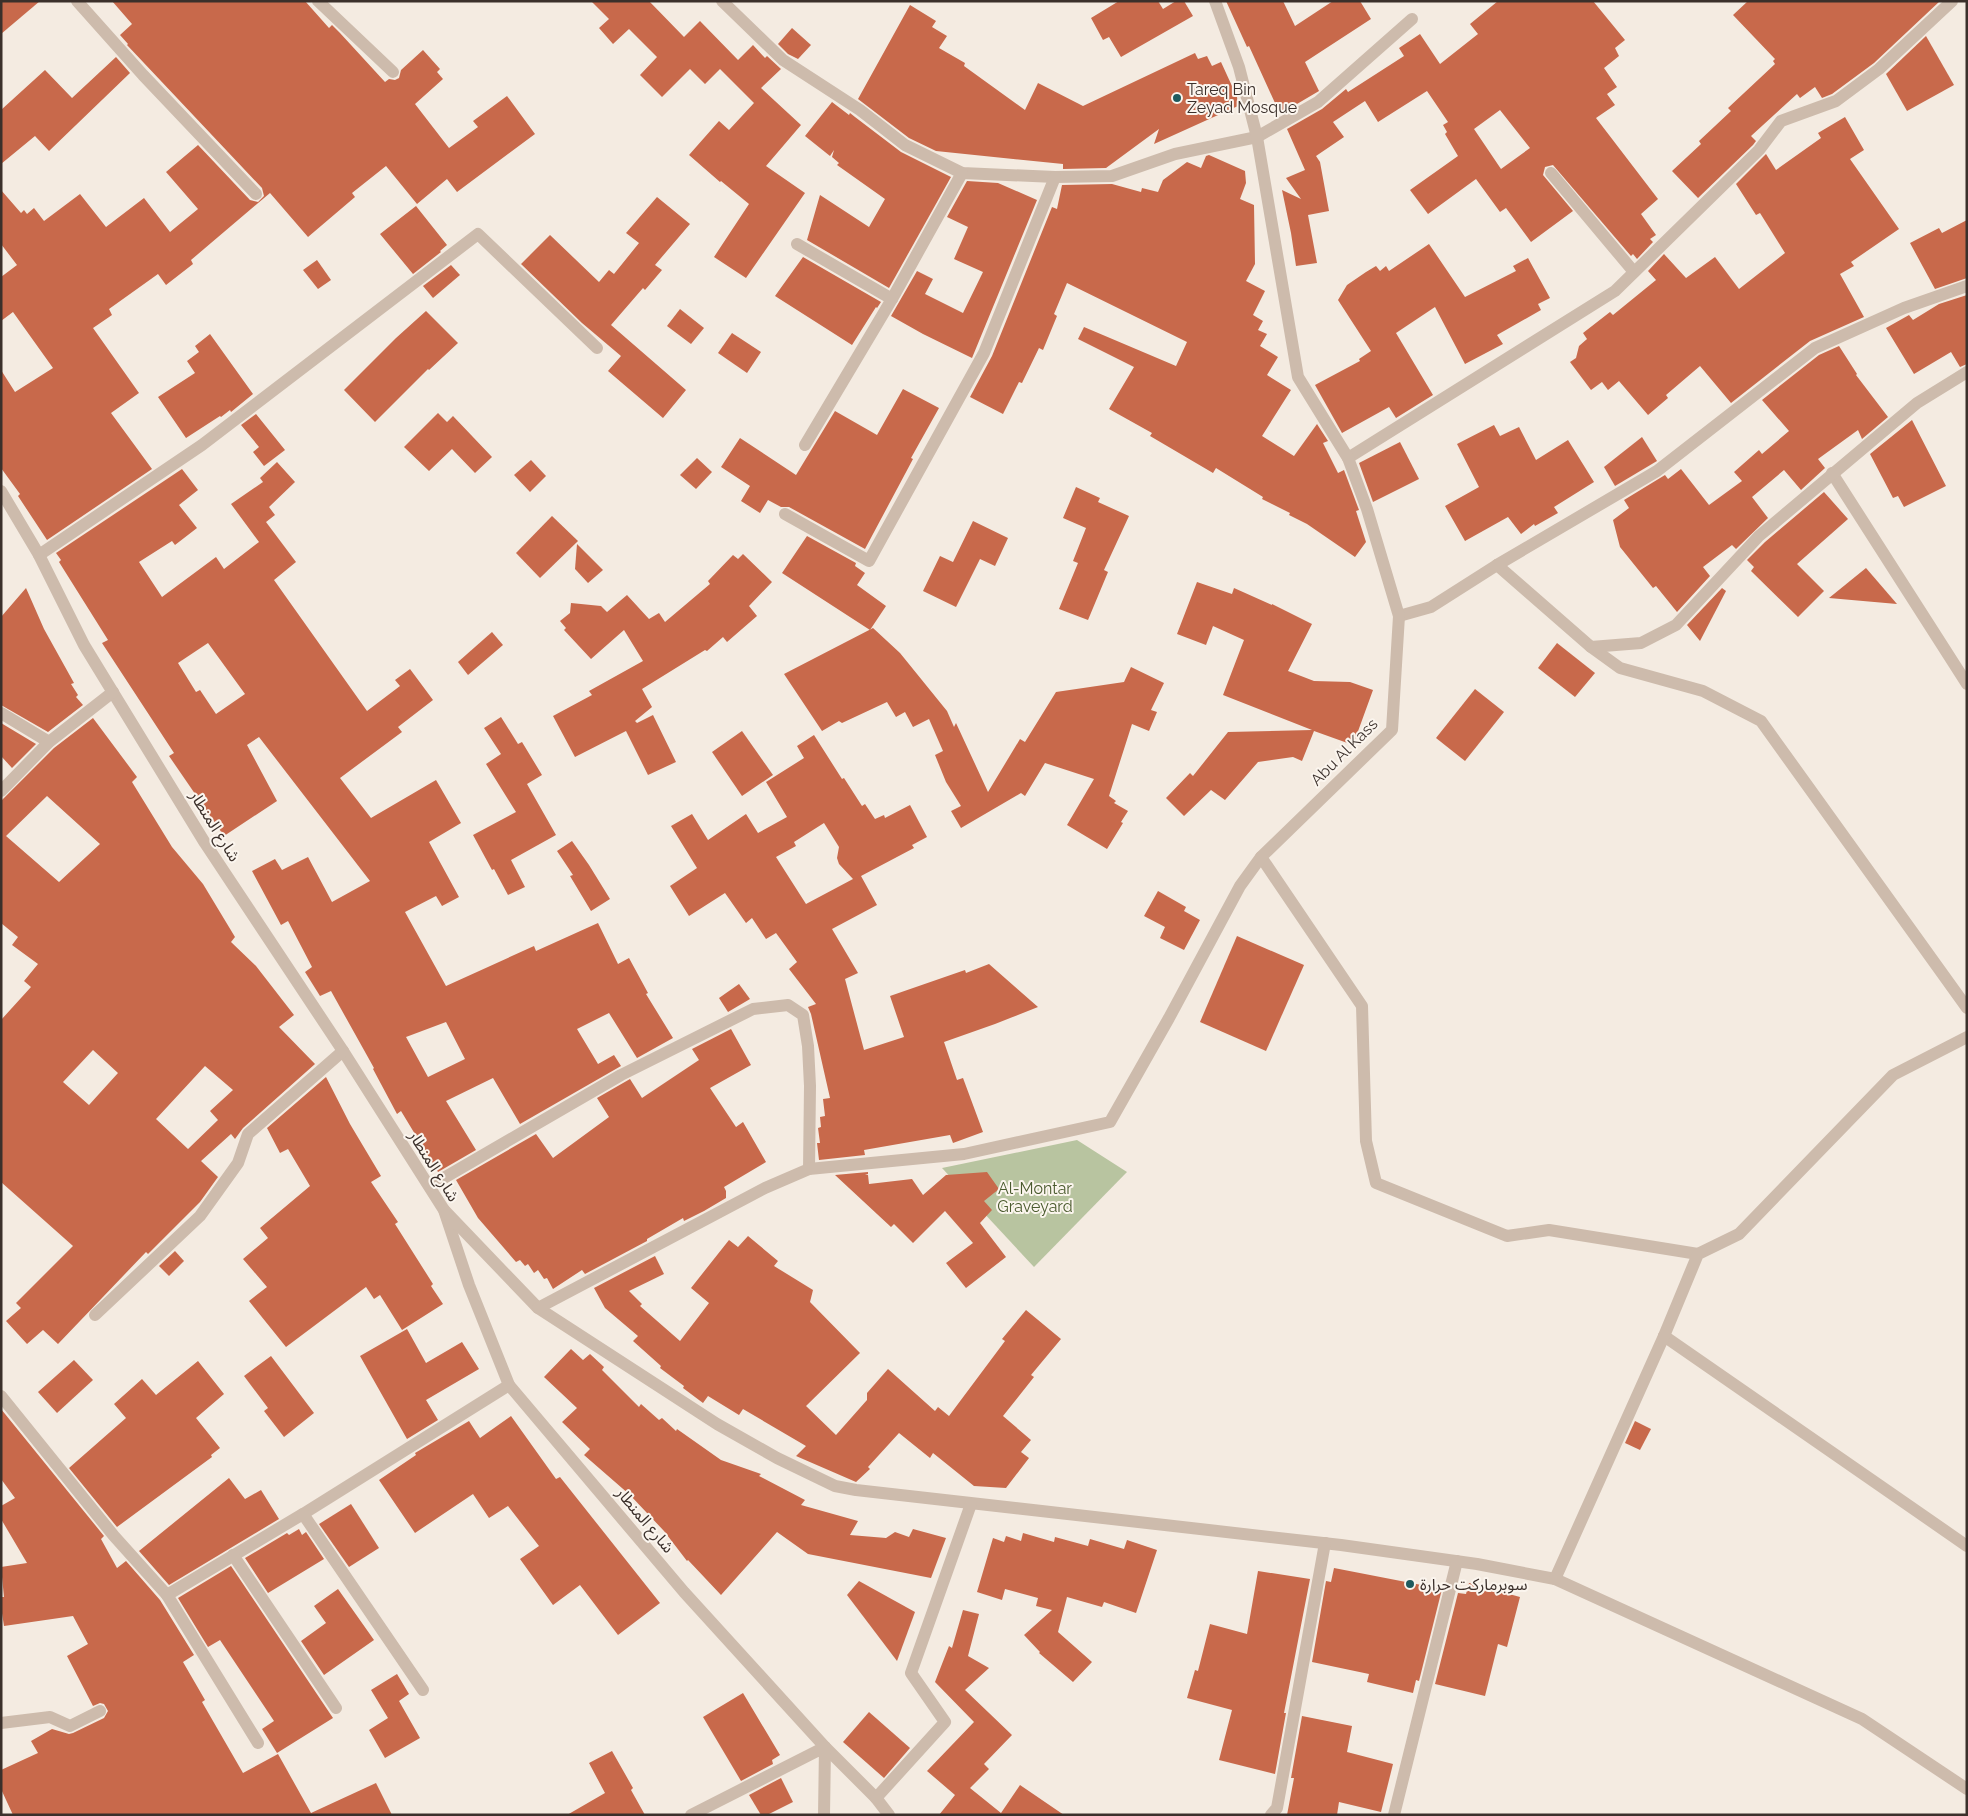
<svg xmlns="http://www.w3.org/2000/svg" width="1968" height="1816" font-family="Raleway,'Noto Sans Arabic',sans-serif">
  <rect width="100%" height="100%" fill="#f4ebe1"/>
  <polygon fill="#b8c4a0" points="1077,1140 1127,1172 1034,1267 942,1168"/>
  <g fill="#c8694b" fill-rule="evenodd">
    <polygon points="1,1 40,1 1,34"/>
    <polygon points="112,1 305,1 329,28 332,25 340,33 385,82 389,79 395,80 399,78 401,70 423,50 440,69 437,72 443,79 415,104 449,148 478,127 473,121 507,96 535,134 457,192 447,179 417,204 386,166 352,193 355,197 308,237 270,193 191,260 193,264 166,285 158,274 109,309 112,315 93,328 139,393 111,413 152,469 47,540 18,496 20,494 1,468 1,370 15,392 53,368 13,312 1,321 1,277 17,265 1,244 1,190 21,213 24,210 27,214 34,208 44,221 80,194 106,227 144,198 170,232 198,209 166,172 198,145 250,200 258,202 264,196 262,188 127,45 128,44 120,35 132,24"/>
    <polygon points="591,1 649,1 684,37 700,21 738,60 753,45 765,58 767,56 781,69 761,88 801,125 766,166 805,193 746,278 714,257 749,204 721,181 720,182 689,155 719,121 729,130 754,103 720,69 705,84 690,69 662,97 640,75 657,57 629,29 613,44 599,28 609,19"/>
    <polygon points="1119,1 1158,1 1163,9 1176,1 1184,1 1193,16 1121,57 1109,37 1103,40 1091,18"/>
    <polygon points="1226,1 1283,1 1295,26 1333,1 1360,1 1371,19 1305,62 1319,91 1280,114 1249,46 1247,47"/>
    <path d="M1498 1H1593L1625 40 1615 48 1619 56 1604 68 1617 87 1607 94 1615 105 1596 118 1658 199 1641 214 1656 235 1650 239 1653 242 1637 259 1633 254 1631 256 1553 165 1545 167 1543 175 1573 211 1531 242 1506 208 1500 212 1476 179 1428 214 1410 190 1458 156 1445 134 1447 132 1443 125 1448 122 1427 91 1378 122 1365 101 1333 122 1344 137 1316 156 1320 162 1329 211 1308 215 1317 263 1296 266 1291 233 1282 190 1301 199 1286 178 1305 170 1287 129 1322 109 1346 89 1348 92 1404 56 1399 48 1420 34 1440 64 1478 34 1470 24ZM1500 110 1530 148 1501 169 1474 129Z"/>
    <polygon points="1748,1 1940,1 1874,63 1832,94 1822,98 1815,87 1800,98 1797,94 1751,136 1756,141 1753,145 1698,198 1672,171 1701,144 1699,141 1731,111 1728,108 1775,64 1773,61 1775,59 1733,15"/>
    <polygon points="910,5 936,21 932,27 947,36 939,48 965,63 964,66 1025,110 1038,83 1083,106 1195,53 1198,59 1207,56 1212,66 1221,62 1237,97 1238,106 1154,144 1159,129 1106,168 1063,169 1063,164 936,151 909,138 858,99"/>
    <polygon points="792,28 811,45 798,59 788,54 778,44"/>
    <polygon points="1926,36 1954,85 1907,111 1886,74"/>
    <polygon points="116,57 130,73 49,151 35,136 1,164 1,110 45,70 72,98"/>
    <polygon points="832,102 849,115 850,113 855,117 901,152 951,177 889,288 807,240 820,195 869,227 885,199 837,165 839,163 832,157 834,150 830,156 805,136"/>
    <polygon points="1845,117 1864,150 1850,159 1899,229 1851,262 1854,266 1840,274 1864,317 1810,341 1731,403 1700,366 1666,395 1668,398 1648,415 1619,381 1608,390 1602,382 1591,390 1570,362 1576,358 1579,346 1587,339 1583,333 1610,312 1613,315 1656,280 1648,271 1664,254 1686,278 1715,257 1739,289 1785,253 1760,213 1756,215 1736,184 1766,154 1776,170 1821,138 1818,133"/>
    <polygon points="1209,155 1245,171 1246,183 1240,199 1254,205 1255,264 1246,281 1265,291 1253,315 1263,321 1258,330 1267,334 1260,346 1278,357 1267,375 1291,390 1262,436 1294,456 1317,424 1328,441 1323,443 1338,473 1344,470 1359,510 1356,511 1366,542 1355,557 1307,524 1289,515 1290,513 1262,499 1263,497 1216,468 1213,473 1150,436 1152,433 1109,409 1134,367 1078,339 1084,327 1176,366 1187,342 1067,283 1054,314 1057,316 1043,350 1039,348 1022,383 1019,382 1003,414 970,397 992,356 1052,207 1057,209 1062,185 1112,184 1141,192 1142,188 1158,192 1163,180 1187,162 1201,168 1206,156"/>
    <polygon points="967,181 998,183 1037,200 972,358 923,334 891,316 917,271 933,279 925,294 963,313 983,272 954,259 968,227 947,217"/>
    <polygon points="657,197 690,224 655,265 662,270 645,290 643,288 611,325 686,390 663,418 608,371 621,356 582,323 521,264 550,235 599,282 609,270 614,274 639,243 626,233"/>
    <polygon points="416,206 447,245 440,251 441,252 413,274 380,234"/>
    <polygon points="1967,220 1967,278 1935,289 1910,243 1939,228 1942,233"/>
    <polygon points="1429,244 1465,297 1516,271 1513,266 1528,258 1550,298 1538,304 1541,310 1497,335 1503,344 1465,364 1435,307 1396,333 1433,395 1396,418 1389,407 1342,433 1315,385 1360,361 1359,359 1371,351 1338,300 1347,285 1366,272 1376,266 1380,271 1386,266 1389,271"/>
    <polygon points="803,257 881,302 877,308 876,307 852,345 775,296"/>
    <polygon points="317,260 331,280 318,289 303,270"/>
    <polygon points="451,265 460,275 433,298 423,286"/>
    <polygon points="1967,295 1967,364 1960,367 1951,352 1914,374 1886,328 1909,315 1913,320 1939,304"/>
    <polygon points="680,309 704,328 691,344 667,326"/>
    <polygon points="426,311 458,343 429,370 428,369 375,422 344,390 396,338"/>
    <polygon points="732,333 761,352 747,373 718,353"/>
    <polygon points="210,334 253,394 231,412 230,410 221,417 220,416 186,438 158,397 195,373 187,361 199,352 195,346"/>
    <polygon points="1839,346 1857,374 1856,375 1888,417 1862,439 1858,430 1818,459 1825,468 1801,490 1784,470 1752,497 1768,518 1736,549 1732,545 1703,567 1710,576 1677,612 1656,586 1653,588 1620,547 1613,520 1629,508 1624,500 1665,475 1668,479 1681,469 1709,505 1742,481 1734,472 1759,450 1762,454 1789,431 1762,400 1819,355"/>
    <polygon points="903,389 939,408 911,458 913,459 865,549 789,507 781,507 768,500 760,513 741,501 750,486 721,467 740,438 796,475 835,411 877,435"/>
    <polygon points="438,413 447,422 453,416 492,457 475,473 452,449 429,471 404,447"/>
    <polygon points="256,414 285,450 264,466 253,452 259,447 241,425"/>
    <polygon points="1912,420 1946,486 1904,507 1898,496 1893,498 1870,454"/>
    <polygon points="1494,425 1500,436 1519,427 1536,460 1568,440 1594,482 1554,507 1558,513 1535,526 1534,524 1521,534 1508,517 1465,541 1445,506 1479,487 1457,444"/>
    <polygon points="1642,437 1657,461 1615,486 1604,467"/>
    <polygon points="1400,442 1419,479 1373,502 1359,463"/>
    <polygon points="697,458 712,472 696,489 680,475"/>
    <polygon points="531,460 546,476 530,492 514,475"/>
    <path d="M277 462 295 482 269 507 275 515 266 522 296 562 274 580 367 711 400 686 395 680 410 669 433 700 398 727 402 732 340 778 371 818 436 780 461 823 429 842 459 897 442 906 436 896 405 912 446 986 534 946 536 951 598 923 618 964 629 958 648 993 646 994 673 1038 637 1058 609 1013 577 1029 598 1064 614 1055 621 1066 520 1124 493 1078 446 1101 476 1150 438 1172 401 1111 397 1114 373 1069 374 1068 331 991 320 996 305 972 312 967 288 921 281 925 252 871 275 859 282 870 308 857 332 902 370 881 259 737 247 745 277 801 224 836 169 756 174 753 102 643 108 640 59 562 61 560 56 553 182 469 198 490 179 505 197 528 175 545 172 541 139 562 162 597 216 557 224 569 259 542 231 504 263 482 260 478ZM208 643 245 694 216 714 200 690 196 692 178 663ZM446 1022 465 1059 428 1077 406 1037Z"/>
    <polygon points="1076,487 1100,498 1098,502 1129,516 1104,570 1108,572 1088,620 1059,609 1078,563 1073,561 1086,528 1063,518"/>
    <polygon points="1824,492 1848,519 1797,564 1824,591 1798,617 1751,571 1754,567 1747,560 1765,542"/>
    <polygon points="552,516 578,541 540,578 516,553"/>
    <polygon points="973,521 1008,538 995,566 980,559 956,607 923,591 940,556 953,562"/>
    <polygon points="807,536 856,563 855,566 865,573 857,585 886,606 870,630 782,573"/>
    <polygon points="577,544 603,570 588,583 575,569"/>
    <polygon points="743,554 772,582 749,606 757,616 727,642 723,637 707,651 705,650 642,689 652,707 635,721 637,723 653,715 676,762 648,775 626,731 575,757 553,716 592,695 589,691 643,661 624,630 591,659 564,630 566,628 560,621 570,613 571,603 601,606 607,612 627,595 649,619 659,613 665,622 710,584 708,581 733,555 738,559"/>
    <polygon points="1866,568 1897,604 1829,598"/>
    <polygon points="1197,582 1232,594 1234,588 1272,605 1272,604 1312,624 1288,671 1314,681 1350,682 1373,690 1353,745 1314,731 1302,761 1293,757 1258,762 1225,800 1211,790 1184,816 1166,798 1190,773 1193,776 1228,732 1312,730 1223,695 1244,640 1213,626 1206,645 1177,634"/>
    <polygon points="26,588 44,629 74,683 71,684 78,695 76,697 83,705 48,732 1,705 1,617"/>
    <polygon points="1722,588 1726,591 1700,641 1687,625"/>
    <polygon points="873,628 900,653 947,711 954,727 956,723 988,792 1020,739 1025,742 1056,692 1124,682 1131,667 1164,683 1151,710 1157,712 1149,731 1132,724 1109,796 1116,801 1114,803 1128,811 1121,822 1123,823 1107,849 1067,825 1094,779 1045,763 1025,796 1021,793 961,828 951,811 961,806 946,782 935,755 943,751 929,719 913,727 905,712 896,717 887,702 842,723 839,721 822,731 784,674"/>
    <polygon points="492,632 503,645 468,675 458,662"/>
    <polygon points="1557,643 1595,673 1575,697 1538,668"/>
    <polygon points="1475,689 1504,712 1465,761 1436,738"/>
    <polygon points="501,717 518,744 522,742 542,775 527,784 556,835 511,860 525,887 508,895 494,869 492,870 473,835 516,812 486,764 501,754 484,728"/>
    <path d="M93 718 137 777 132 782 172 847 203 884 235 937 231 942 256 966 294 1015 279 1027 315 1064 243 1128 235 1139 231 1134 201 1161 218 1177 200 1202 148 1254 146 1252 58 1344 43 1330 27 1344 6 1321 21 1308 16 1303 73 1246 1 1182V1020L31 987 24 981 38 964 12 945 18 937 1 923V801L54 748ZM47 796 100 844 59 882 6 836ZM93 1050 118 1073 89 1105 63 1082ZM205 1066 233 1090 210 1111 218 1120 188 1149 156 1119Z"/>
    <polygon points="1,723 36,744 12,768 1,756"/>
    <polygon points="742,731 773,775 742,796 712,752"/>
    <path d="M814 735 842 779 844 778 862 806 865 804 875 819 884 815 885 818 910 805 927 837 912 845 914 848 861 876 877 905 832 929 858 973 845 979 864 1050 904 1037 890 996 965 970 966 973 989 964 1038 1007 995 1024 944 1042 957 1080 963 1078 983 1132 953 1143 950 1135 864 1150 865 1155 819 1160 817 1143H820L818 1128 821 1127 820 1117 825 1116 823 1099 830 1098 811 1014 808 1007 816 1004 789 969 797 962 776 933 766 939 752 918 746 923 725 893 689 916 670 886 697 868 671 826 692 814 708 840 746 814 758 833 787 817 766 782 804 758 797 746ZM824 823 839 847 837 858 839 864 853 879 806 904 776 857 796 846 794 842Z"/>
    <polygon points="572,841 589,865 610,899 591,911 570,876 573,875 557,851"/>
    <polygon points="1158,891 1186,907 1184,911 1200,920 1184,950 1160,938 1165,927 1144,916"/>
    <polygon points="1237,936 1304,965 1266,1051 1200,1022"/>
    <polygon points="739,984 750,999 728,1012 719,998"/>
    <polygon points="731,1029 751,1065 710,1088 736,1127 743,1122 766,1162 724,1187 726,1191 726,1198 704,1211 684,1221 683,1218 647,1239 647,1241 585,1274 582,1270 553,1289 547,1278 544,1279 538,1270 534,1273 528,1264 525,1266 520,1260 516,1262 478,1218 456,1180 536,1134 553,1158 609,1117 597,1098 630,1079 642,1098 699,1060 692,1049"/>
    <polygon points="326,1077 350,1124 381,1176 371,1182 398,1222 395,1224 433,1284 431,1286 443,1304 402,1330 380,1295 374,1299 366,1287 286,1347 249,1301 267,1287 243,1259 268,1238 260,1228 310,1186 288,1149 280,1153 267,1128"/>
    <polygon points="868,1172 868,1174 865,1175 868,1175 869,1184 912,1179 923,1195 946,1175 987,1172 999,1189 984,1201 992,1210 980,1223 1006,1257 966,1288 946,1263 973,1243 945,1211 913,1243 894,1224 891,1227 835,1175"/>
    <polygon points="748,1236 778,1261 774,1266 813,1290 810,1302 860,1353 806,1406 836,1435 867,1400 867,1393 888,1369 935,1411 938,1407 949,1416 1005,1341 1002,1339 1026,1310 1061,1339 1031,1375 1034,1377 1003,1416 1031,1440 1021,1452 1029,1458 1006,1488 974,1486 933,1453 930,1458 899,1433 868,1467 870,1469 856,1482 796,1456 806,1446 743,1409 739,1415 708,1396 703,1403 683,1388 684,1386 660,1368 661,1366 633,1341 638,1336 605,1308 594,1288 655,1256 664,1274 629,1291 642,1304 640,1306 680,1341 709,1303 691,1288 729,1240 738,1247"/>
    <polygon points="175,1251 184,1261 169,1276 159,1266"/>
    <polygon points="407,1329 426,1363 462,1342 479,1369 426,1400 438,1420 407,1439 360,1356"/>
    <polygon points="571,1349 583,1360 590,1354 604,1367 602,1370 639,1407 641,1404 659,1420 662,1418 676,1431 677,1429 721,1460 761,1474 759,1476 805,1500 801,1505 858,1521 850,1535 886,1538 895,1532 909,1537 913,1529 946,1538 931,1578 808,1554 777,1532 721,1595 688,1560 687,1561 664,1531 630,1495 584,1455 590,1449 562,1422 577,1408 544,1377"/>
    <polygon points="271,1356 314,1413 284,1437 264,1411 268,1408 244,1376"/>
    <polygon points="74,1360 93,1380 57,1413 38,1392"/>
    <polygon points="198,1361 224,1394 196,1418 220,1448 211,1455 212,1457 117,1527 69,1468 126,1418 114,1404 142,1379 156,1395"/>
    <polygon points="1,1409 104,1536 101,1539 117,1568 126,1561 160,1600 194,1655 183,1662 205,1700 202,1702 243,1773 278,1754 311,1813 376,1783 392,1815 13,1815 1,1789 1,1770 38,1753 31,1741 52,1729 69,1734 73,1733 104,1718 108,1711 104,1704 100,1703 93,1706 67,1656 88,1644 73,1616 4,1626 1,1607 1,1597 4,1597 1,1567 27,1563 1,1519 1,1506 15,1498 1,1479"/>
    <polygon points="511,1416 556,1479 560,1477 660,1603 618,1635 580,1585 553,1605 520,1559 539,1546 508,1506 489,1518 473,1494 415,1533 379,1480 416,1455 415,1453 469,1421 480,1438"/>
    <polygon points="1635,1421 1651,1429 1640,1450 1625,1443"/>
    <polygon points="229,1478 245,1499 261,1490 279,1519 169,1585 139,1551"/>
    <polygon points="351,1504 379,1548 349,1567 319,1524"/>
    <polygon points="299,1529 302,1535 306,1532 324,1559 268,1593 245,1558 287,1533 289,1535"/>
    <polygon points="1023,1533 1054,1542 1055,1537 1088,1546 1090,1539 1124,1549 1127,1540 1157,1550 1136,1613 1104,1602 1102,1607 1067,1597 1058,1632 1092,1662 1073,1682 1039,1653 1040,1652 1024,1635 1052,1610 1036,1606 1038,1598 1005,1589 1002,1600 977,1592 993,1538 1004,1542 1006,1536 1021,1541"/>
    <polygon points="231,1566 333,1718 277,1753 262,1729 274,1721 220,1640 208,1647 178,1598"/>
    <polygon points="1334,1568 1442,1589 1419,1681 1416,1680 1413,1693 1367,1682 1369,1674 1312,1662 1326,1581 1331,1582"/>
    <polygon points="1258,1571 1310,1579 1284,1713 1286,1713 1275,1774 1219,1760 1232,1710 1187,1698 1195,1670 1198,1671 1210,1624 1247,1634"/>
    <polygon points="859,1581 915,1612 897,1661 847,1595"/>
    <polygon points="1469,1583 1520,1597 1507,1647 1498,1644 1485,1696 1435,1684 1458,1593 1466,1594"/>
    <polygon points="338,1589 374,1640 324,1675 301,1641 326,1623 314,1606"/>
    <polygon points="963,1610 979,1614 968,1656 989,1668 965,1690 1012,1735 984,1764 989,1769 970,1788 1001,1813 1020,1785 1064,1815 939,1815 955,1795 927,1771 974,1722 935,1682 949,1646 952,1648"/>
    <polygon points="397,1674 409,1694 399,1701 420,1738 385,1758 369,1730 388,1718 371,1690"/>
    <polygon points="743,1693 780,1755 772,1760 773,1764 741,1781 703,1717"/>
    <polygon points="869,1712 910,1748 884,1778 843,1742"/>
    <polygon points="1302,1716 1352,1726 1347,1752 1393,1764 1381,1812 1339,1802 1337,1815 1287,1815 1294,1778 1291,1778"/>
    <polygon points="612,1751 633,1788 631,1790 645,1815 567,1815 605,1793 589,1763"/>
    <polygon points="781,1778 793,1802 767,1815 761,1815 749,1795"/>
  </g>
  <g fill="none" stroke-linecap="round" stroke-linejoin="round">
    <g stroke="#cdbbac" stroke-width="12">
      <polyline points="77,1 143,75 256,194"/>
      <polyline points="318,1 393,72"/>
      <polyline points="722,1 783,60 860,110 905,145 962,173 1055,177 1112,176 1175,154 1257,137 1318,102 1412,19"/>
      <polyline points="1551,173 1634,272"/>
      <polyline points="797,244 892,299"/>
      <polyline points="805,445 892,299 962,173"/>
      <polyline points="1348,458 1615,291 1759,150 1781,121 1836,101 1879,69 1952,1"/>
      <polyline points="1832,473 1967,684"/>
      <polyline points="1,491 39,555 84,645 205,843 343,1051 444,1210 469,1285 509,1385 684,1592 825,1747 876,1798 889,1815"/>
      <polyline points="785,514 869,561 984,353 1055,177"/>
      <polyline points="39,555 202,445 478,234 597,348"/>
      <polyline points="1497,565 1591,647 1620,668 1703,691 1761,721 1967,1008"/>
      <polyline points="1399,616 1431,607 1497,565 1657,471 1815,348 1904,308 1967,286"/>
      <polyline points="1591,647 1641,643 1676,625 1759,536 1917,403 1967,372"/>
      <polyline points="1,713 49,742"/>
      <polyline points="1,791 49,742 113,692"/>
      <polyline points="1261,857 1362,1006 1366,1141 1376,1183 1507,1236 1549,1230 1698,1254"/>
      <polyline points="430,1186 621,1075 753,1009 788,1005 803,1015 808,1046 810,1086 809,1169"/>
      <polyline points="444,1210 538,1308 717,1424 777,1458 835,1486 856,1490 1341,1545 1477,1564 1555,1579 1862,1719 1967,1789"/>
      <polyline points="538,1308 765,1188 809,1169 964,1154 1110,1122 1169,1018 1240,886 1261,857 1392,730 1399,616 1367,509 1348,458 1298,377 1257,137 1239,67 1215,1"/>
      <polyline points="95,1315 200,1216 238,1163 248,1134 343,1051"/>
      <polyline points="1664,1336 1967,1546"/>
      <polyline points="1,1396 114,1536 167,1595 303,1514 509,1385"/>
      <polyline points="303,1514 423,1690"/>
      <polyline points="233,1555 336,1708"/>
      <polyline points="1555,1579 1664,1336 1698,1254 1739,1234 1893,1075 1967,1037"/>
      <polyline points="167,1595 258,1743"/>
      <polyline points="1,1723 50,1717 70,1726 100,1711"/>
      <polyline points="876,1798 945,1722 911,1673 971,1504"/>
      <polyline points="691,1815 825,1747 824,1815"/>
      <polyline points="1271,1815 1277,1808 1325,1543"/>
      <polyline points="1394,1815 1457,1561"/>
    </g>
  </g>
  <g fill="#1f5a5e" stroke="#fbf5ee" stroke-width="2">
    <circle cx="1177" cy="98" r="5"/>
    <circle cx="1410" cy="1584" r="5"/>
  </g>
  <g text-anchor="middle" dominant-baseline="central" stroke-width="4" stroke-linejoin="round" paint-order="stroke">
    <g font-size="16" fill="#3b302b" stroke="#fbf5ee" text-anchor="start">
      <text x="1187" y="89">Tareq Bin<tspan x="1187" dy="18">Zeyad Mosque</tspan></text>
      <text x="1420" y="1584">سوبرماركت حرارة</text>
    </g>
    <g font-size="16" fill="#3b302b" stroke="#fbf5ee">
      <text transform="translate(1344 752) rotate(-45)">Abu Al Kass</text>
      <text transform="translate(215 826) rotate(58)">شارع المنطار</text>
      <text transform="translate(434 1166) rotate(58)">شارع المنطار</text>
      <text transform="translate(645 1520) rotate(50)">شارع المنطار</text>
    </g>
    <g font-size="16" fill="#4a5a2e" stroke="#fbf5ee">
      <text x="1035" y="1188">Al-Montar<tspan x="1035" dy="18">Graveyard</tspan></text>
    </g>
  </g>
  <rect width="1968" height="1816" fill="none" stroke="#3b302b" stroke-width="5"/>
</svg>
